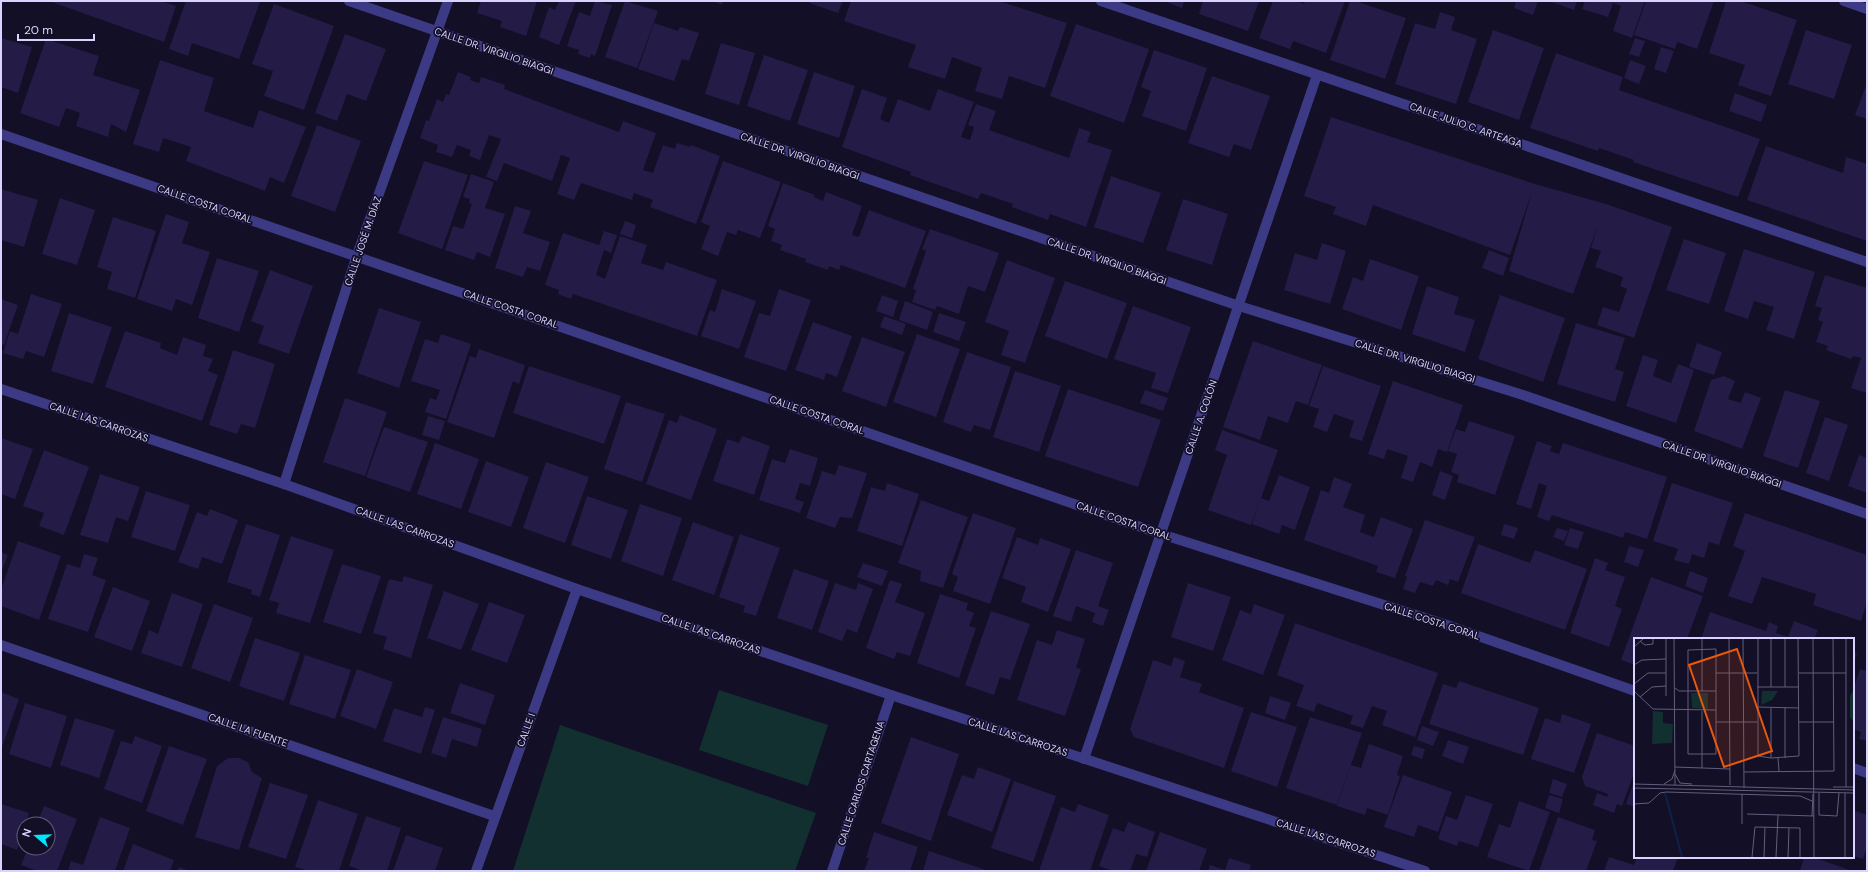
<svg xmlns="http://www.w3.org/2000/svg" width="1868" height="872" font-family="'DM Sans',sans-serif">
  <rect width="100%" height="100%" fill="#130f26"/>
  <g fill="#12302f">
    <polygon points="719,690 828,725 808,786 699,750"/>
    <polygon points="560,725 816,813 795,871 513,871"/>
  </g>
  <g fill="#241b47">
    <polygon points="49,1 161,1 176,6 164,42"/>
    <polygon points="186,1 260,2 239,59 192,43 188,56 169,49"/>
    <polygon points="481,1 537,1 526,36 500,27 502,21 477,13"/>
    <polygon points="559,1 576,1 559,45 539,37 549,7 555,10"/>
    <polygon points="595,1 612,5 595,56 591,54 590,58 578,54 579,50 567,46 579,12 590,16"/>
    <polygon points="625,1 658,11 637,68 605,57"/>
    <polygon points="712,1 723,1 722,5"/>
    <polygon points="810,1 843,1 838,13 809,3"/>
    <polygon points="851,1 999,1 1067,23 1045,88 1009,76 1002,99 975,91 982,68 952,57 945,79 908,67 916,45 844,21"/>
    <polygon points="1163,1 1184,1 1182,8"/>
    <polygon points="1203,1 1259,1 1248,31 1199,14"/>
    <polygon points="1273,1 1297,1 1304,4 1305,1 1345,1 1326,53 1293,41 1290,49 1259,38"/>
    <polygon points="1350,1 1355,1 1406,18 1385,79 1330,60"/>
    <polygon points="1516,1 1538,1 1533,15 1514,8"/>
    <polygon points="1549,1 1577,1 1574,10"/>
    <polygon points="1585,1 1645,1 1632,38 1613,31 1621,6 1613,3 1608,17 1582,9"/>
    <polygon points="1646,1 1714,1 1697,49 1677,42 1675,49 1634,35"/>
    <polygon points="1726,1 1740,1 1797,20 1771,96 1738,85 1745,65 1709,53"/>
    <polygon points="274,4 334,26 304,110 264,96 273,71 252,64"/>
    <polygon points="1440,12 1455,17 1451,30 1477,39 1456,104 1395,84 1415,23 1435,29"/>
    <polygon points="654,23 678,31 680,27 699,33 689,61 682,59 674,81 638,69"/>
    <polygon points="1076,24 1149,49 1124,123 1050,96"/>
    <polygon points="1493,30 1544,48 1519,120 1468,102"/>
    <polygon points="1806,30 1852,45 1834,99 1788,84"/>
    <polygon points="345,34 386,49 366,101 347,94 337,121 315,113"/>
    <polygon points="1,38 32,47 18,93 1,87"/>
    <polygon points="1635,38 1645,41 1639,57 1629,54"/>
    <polygon points="46,39 99,56 93,75 140,90 126,132 111,124 108,137 76,126 80,113 66,108 59,127 20,113"/>
    <polygon points="721,43 755,53 739,105 705,94"/>
    <polygon points="1661,47 1674,51 1666,73 1654,69"/>
    <polygon points="1154,50 1207,68 1186,131 1142,116 1151,91 1141,87"/>
    <polygon points="1556,53 1623,77 1619,90 1760,139 1738,197 1633,162 1634,160 1599,148 1598,151 1530,128"/>
    <polygon points="764,55 808,70 790,121 747,106"/>
    <polygon points="160,60 214,78 204,111 253,128 259,110 306,127 284,183 270,177 265,191 186,161 191,147 163,138 159,152 133,144"/>
    <polygon points="1630,60 1646,66 1639,84 1624,78"/>
    <polygon points="458,72 471,77 470,80 479,83 481,77 505,85 504,89 619,132 623,121 656,133 643,170 653,173 663,145 675,149 677,143 690,147 691,145 720,156 696,224 650,207 653,200 634,193 632,200 581,183 574,200 557,194 570,158 561,155 552,181 504,163 497,181 486,177 501,139 489,135 480,160 469,156 471,150 457,145 452,157 436,152 438,145 420,138 426,120 429,121 437,99 443,102 446,94 449,95"/>
    <polygon points="814,72 855,86 839,138 797,124"/>
    <polygon points="1212,76 1270,96 1251,150 1234,144 1229,157 1188,143"/>
    <polygon points="1867,83 1867,119 1855,115"/>
    <polygon points="862,89 887,98 880,119 889,123 898,99 930,111 938,89 974,102 961,137 970,140 974,127 968,125 976,104 996,111 989,130 1069,158 1079,128 1091,132 1087,142 1112,150 1086,227 1050,214 1048,220 1012,207 1013,204 981,193 978,199 910,175 911,172 842,147"/>
    <polygon points="1735,93 1767,105 1761,122 1729,111"/>
    <polygon points="1331,117 1535,184 1606,204 1672,227 1634,338 1597,325 1603,307 1619,312 1627,289 1620,286 1623,277 1595,267 1601,251 1591,248 1598,225 1573,294 1509,271 1532,192 1510,255 1373,205 1366,226 1333,214 1336,207 1304,196"/>
    <polygon points="317,125 361,141 335,212 291,196"/>
    <polygon points="1766,146 1843,173 1846,157 1867,164 1867,241 1747,200"/>
    <polygon points="424,161 468,175 442,249 398,233"/>
    <polygon points="723,161 781,182 760,238 738,230 736,235 727,232 718,256 701,249 710,226 701,222"/>
    <polygon points="471,174 494,182 485,208 505,214 490,257 477,252 474,260 445,250 453,226 463,229 472,204 469,203 470,199 463,197"/>
    <polygon points="1111,176 1161,193 1143,243 1094,227"/>
    <polygon points="783,183 815,195 814,197 823,201 826,192 862,206 852,235 859,237 869,210 926,231 905,288 841,265 839,270 829,266 828,270 805,262 806,259 780,250 782,245 771,241 775,229 768,226"/>
    <polygon points="1,189 38,200 24,247 1,240"/>
    <polygon points="60,198 95,210 77,265 42,254"/>
    <polygon points="1183,199 1228,214 1212,265 1166,250"/>
    <polygon points="515,206 531,211 523,233 550,242 540,271 527,267 523,277 495,268"/>
    <polygon points="166,214 189,222 182,243 210,252 192,305 176,299 172,311 137,299"/>
    <polygon points="113,217 156,231 135,298 107,289 112,272 97,267"/>
    <polygon points="625,221 636,225 632,238 620,234"/>
    <polygon points="930,229 999,253 985,292 968,286 959,314 937,306 935,310 912,302 916,290 913,289 926,251 922,249"/>
    <polygon points="604,231 617,235 611,253 604,250 596,275 605,279 620,236 647,245 641,263 663,270 666,262 717,280 697,336 573,294 571,299 558,294 559,290 545,285 563,233 599,245"/>
    <polygon points="1684,239 1726,253 1709,304 1666,290"/>
    <polygon points="1322,243 1346,251 1330,304 1284,290 1295,253 1317,260"/>
    <polygon points="1744,249 1815,272 1794,339 1766,330 1774,307 1754,301 1748,319 1724,311"/>
    <polygon points="1489,250 1509,258 1503,276 1482,268"/>
    <polygon points="217,258 259,271 239,332 198,318"/>
    <polygon points="1370,259 1419,276 1401,330 1342,309 1353,277 1363,281"/>
    <polygon points="1007,260 1055,278 1025,363 1001,355 1009,331 985,322"/>
    <polygon points="270,270 313,286 289,354 258,343 264,326 251,321"/>
    <polygon points="1825,275 1867,288 1867,393 1851,388 1861,358 1853,356 1851,359 1826,350 1828,346 1816,342 1823,322 1818,320 1822,308 1815,306"/>
    <polygon points="1065,281 1127,303 1107,359 1045,336"/>
    <polygon points="1427,286 1459,297 1454,314 1475,320 1465,352 1412,334"/>
    <polygon points="722,289 756,301 739,349 701,336 710,310 715,312"/>
    <polygon points="779,289 811,300 786,371 744,357 759,313 770,316"/>
    <polygon points="31,294 62,304 44,357 26,351 23,359 3,353 10,331 18,334"/>
    <polygon points="882,295 898,301 893,317 876,311"/>
    <polygon points="1500,295 1565,318 1543,382 1478,359"/>
    <polygon points="1,299 18,305 4,345 1,344"/>
    <polygon points="905,301 933,312 927,330 899,320"/>
    <polygon points="1133,306 1191,327 1168,393 1151,388 1156,373 1114,359"/>
    <polygon points="379,308 421,322 399,388 357,373"/>
    <polygon points="69,313 112,327 93,384 51,371"/>
    <polygon points="939,313 966,322 959,341 933,332"/>
    <polygon points="884,316 906,324 902,335 880,327"/>
    <polygon points="813,322 852,336 837,377 826,373 824,380 795,370"/>
    <polygon points="1576,323 1625,338 1615,369 1624,372 1615,402 1557,384"/>
    <polygon points="125,331 161,343 160,348 177,355 183,337 206,345 203,356 213,359 208,371 218,375 202,421 105,387"/>
    <polygon points="441,334 471,344 446,419 425,412 430,398 436,400 440,390 411,381 425,339 438,343"/>
    <polygon points="917,334 960,349 936,417 893,402"/>
    <polygon points="862,337 905,352 886,407 842,391"/>
    <polygon points="1253,341 1322,365 1308,405 1296,401 1288,423 1268,416 1260,440 1223,427"/>
    <polygon points="1697,343 1722,352 1714,375 1689,367"/>
    <polygon points="479,349 525,365 519,384 513,381 494,438 447,422 470,356 476,358"/>
    <polygon points="233,350 275,364 255,428 241,424 237,434 209,425"/>
    <polygon points="967,352 1011,367 990,430 974,425 971,432 943,422"/>
    <polygon points="1643,355 1658,360 1653,376 1671,383 1678,364 1694,370 1676,423 1626,406"/>
    <polygon points="529,366 621,396 604,444 513,413"/>
    <polygon points="1323,366 1381,386 1362,441 1349,437 1354,421 1334,414 1327,432 1313,427 1319,409 1309,406"/>
    <polygon points="1015,371 1061,386 1039,452 993,437"/>
    <polygon points="1724,376 1735,381 1728,399 1741,403 1745,392 1761,398 1742,449 1694,431 1711,380"/>
    <polygon points="1393,381 1463,405 1447,452 1438,449 1432,467 1420,462 1413,482 1401,478 1408,456 1387,449 1384,459 1368,454"/>
    <polygon points="1068,389 1161,420 1138,487 1045,456"/>
    <polygon points="1145,390 1168,398 1163,411 1140,403"/>
    <polygon points="1785,390 1820,401 1798,468 1763,456"/>
    <polygon points="345,398 387,412 365,476 323,462"/>
    <polygon points="626,402 665,414 642,482 604,469"/>
    <polygon points="680,415 717,429 691,500 646,484 669,420 677,423"/>
    <polygon points="428,416 445,421 439,440 422,435"/>
    <polygon points="1825,417 1848,425 1829,481 1806,473"/>
    <polygon points="1469,421 1515,436 1495,495 1457,482 1459,475 1451,472 1457,454 1448,451 1456,429 1465,432"/>
    <polygon points="384,427 428,442 410,492 366,477"/>
    <polygon points="1222,430 1278,450 1261,498 1269,501 1279,475 1310,487 1295,530 1282,525 1279,534 1252,524 1260,499 1251,525 1208,510 1227,455 1215,450"/>
    <polygon points="742,436 770,446 754,495 713,481 727,439 739,443"/>
    <polygon points="1,438 33,449 15,499 1,494"/>
    <polygon points="1537,441 1552,446 1550,451 1559,454 1563,443 1667,477 1647,539 1625,532 1623,538 1552,515 1549,521 1537,517 1547,486 1539,483 1531,509 1516,504"/>
    <polygon points="435,443 479,459 461,509 417,494"/>
    <polygon points="790,449 818,458 810,486 800,483 795,499 804,502 800,513 759,500 772,459 785,463"/>
    <polygon points="44,450 89,467 64,535 39,526 44,513 23,506"/>
    <polygon points="1859,455 1867,458 1867,493 1848,486"/>
    <polygon points="486,461 529,477 511,527 468,512"/>
    <polygon points="546,462 589,477 565,543 523,528"/>
    <polygon points="839,465 867,473 852,518 840,517 835,528 806,518 822,471 835,475"/>
    <polygon points="1440,471 1453,476 1445,500 1432,495"/>
    <polygon points="100,474 140,487 128,521 116,517 108,543 80,535"/>
    <polygon points="1334,477 1352,484 1343,507 1365,515 1360,532 1374,537 1381,517 1413,529 1395,578 1376,572 1378,566 1304,540 1321,490 1329,493"/>
    <polygon points="887,483 919,494 902,546 857,531 871,487 885,491"/>
    <polygon points="1672,483 1733,503 1719,545 1709,542 1704,558 1692,554 1689,564 1674,560 1678,549 1653,541"/>
    <polygon points="146,491 190,505 175,551 131,537"/>
    <polygon points="587,496 628,510 611,559 571,545"/>
    <polygon points="921,500 968,517 943,588 920,581 921,571 898,563"/>
    <polygon points="640,504 682,518 663,576 621,561"/>
    <polygon points="210,509 238,520 222,564 202,557 198,569 178,562 197,512 207,516"/>
    <polygon points="973,513 1016,528 990,604 953,591 958,577 952,574"/>
    <polygon points="1745,513 1867,555 1867,602 1861,621 1813,605 1816,594 1762,577 1752,604 1728,596 1745,551 1733,546"/>
    <polygon points="1425,520 1475,537 1458,582 1450,579 1448,585 1436,580 1433,586 1420,582 1415,593 1403,589 1407,577 1405,576"/>
    <polygon points="693,522 734,537 714,595 672,580"/>
    <polygon points="246,524 280,535 260,597 251,594 252,590 227,582"/>
    <polygon points="1504,524 1518,528 1514,539 1501,535"/>
    <polygon points="1557,528 1568,531 1564,541 1553,537"/>
    <polygon points="1570,528 1584,532 1578,549 1564,545"/>
    <polygon points="740,534 780,548 756,616 743,612 745,606 719,597"/>
    <polygon points="291,536 334,550 310,623 276,613 279,603 269,600"/>
    <polygon points="1017,537 1038,545 1040,538 1071,549 1048,612 1021,602 1026,587 1002,578"/>
    <polygon points="18,541 61,556 39,620 1,606 1,590"/>
    <polygon points="1478,544 1530,563 1535,550 1587,569 1565,630 1461,593"/>
    <polygon points="1629,546 1644,550 1638,567 1624,562"/>
    <polygon points="1076,550 1113,563 1098,606 1109,610 1103,626 1092,622 1095,613 1076,606 1071,622 1053,616"/>
    <polygon points="1,552 8,555 1,573"/>
    <polygon points="84,554 98,558 92,575 106,580 88,632 48,619 67,564 80,568"/>
    <polygon points="1595,558 1608,563 1605,570 1625,577 1615,606 1622,609 1609,647 1570,633"/>
    <polygon points="863,563 888,571 882,586 857,577"/>
    <polygon points="342,564 381,576 361,634 323,622"/>
    <polygon points="794,569 829,581 812,630 777,618"/>
    <polygon points="1690,571 1708,578 1703,593 1685,586"/>
    <polygon points="404,576 433,585 411,658 383,649 387,637 373,633 389,579 402,582"/>
    <polygon points="1651,577 1703,596 1687,639 1635,639 1635,665 1621,660"/>
    <polygon points="890,580 902,584 895,602 925,613 910,656 897,652 894,659 866,648"/>
    <polygon points="835,583 856,590 858,583 873,589 857,633 847,629 842,641 818,632"/>
    <polygon points="1188,583 1231,597 1213,651 1171,637"/>
    <polygon points="113,587 150,601 132,651 94,637"/>
    <polygon points="444,591 479,604 461,650 427,638"/>
    <polygon points="172,593 203,604 182,667 141,653 149,630 158,634"/>
    <polygon points="940,594 968,603 966,610 974,613 969,626 976,628 959,678 917,663"/>
    <polygon points="489,602 525,615 507,663 471,650"/>
    <polygon points="214,604 253,618 230,682 191,668"/>
    <polygon points="1254,604 1285,615 1263,675 1222,660 1240,610 1251,614"/>
    <polygon points="991,611 1030,624 1010,680 1000,677 994,695 965,685"/>
    <polygon points="1710,612 1766,631 1769,622 1778,626 1776,633 1788,637 1794,621 1818,630 1814,639 1701,639"/>
    <polygon points="1295,623 1438,673 1415,737 1382,725 1387,711 1372,706 1363,728 1350,724 1353,716 1317,703 1314,712 1296,706 1304,685 1277,675"/>
    <polygon points="1057,630 1085,639 1076,668 1081,669 1065,716 1017,700 1037,640 1052,645"/>
    <polygon points="255,638 300,653 284,701 239,686"/>
    <polygon points="1853,652 1857,653 1853,665"/>
    <polygon points="305,655 351,670 335,719 289,704"/>
    <polygon points="1174,657 1185,661 1180,677 1202,684 1199,692 1244,708 1224,768 1134,737 1130,729 1153,660 1171,666"/>
    <polygon points="357,669 393,682 376,729 340,716"/>
    <polygon points="1860,669 1867,671 1867,741 1859,739 1861,732 1853,729 1853,690"/>
    <polygon points="1459,681 1539,708 1523,755 1429,724 1443,684 1456,688"/>
    <polygon points="460,683 495,695 485,725 450,713"/>
    <polygon points="1,692 19,699 2,747 1,747"/>
    <polygon points="1270,696 1291,703 1285,720 1265,713"/>
    <polygon points="25,703 67,716 51,768 9,754"/>
    <polygon points="425,707 435,710 421,754 383,741 394,708 422,717"/>
    <polygon points="1251,712 1297,727 1277,787 1231,771"/>
    <polygon points="1562,714 1591,724 1574,773 1531,759 1545,718 1560,723"/>
    <polygon points="443,717 482,729 477,747 452,739 446,758 431,753"/>
    <polygon points="1310,717 1362,733 1337,805 1286,788"/>
    <polygon points="75,718 115,730 99,778 60,765"/>
    <polygon points="1422,726 1439,732 1433,746 1417,740"/>
    <polygon points="1597,733 1635,746 1635,770 1622,806 1617,804 1614,813 1593,805 1597,793 1607,797 1608,794 1585,786 1582,777"/>
    <polygon points="135,736 162,746 142,803 104,789 121,741 132,744"/>
    <polygon points="911,737 959,754 931,841 881,823"/>
    <polygon points="1448,740 1469,747 1463,764 1442,756"/>
    <polygon points="1369,744 1403,756 1397,775 1400,776 1388,815 1367,808 1365,815 1337,806 1351,765 1361,768"/>
    <polygon points="169,746 207,759 183,825 146,811"/>
    <polygon points="1414,746 1425,749 1422,759 1411,755"/>
    <polygon points="228,758 239,758 248,762 252,772 262,778 239,850 195,837 217,766"/>
    <polygon points="978,767 1011,779 992,832 947,815 962,775 974,779"/>
    <polygon points="1403,775 1452,792 1438,832 1418,825 1414,837 1384,827"/>
    <polygon points="1553,779 1567,784 1562,797 1549,793"/>
    <polygon points="1635,779 1635,807 1626,804"/>
    <polygon points="1014,781 1056,796 1033,862 991,848"/>
    <polygon points="270,783 308,795 286,859 248,847"/>
    <polygon points="1466,795 1493,804 1478,847 1459,841 1457,846 1438,839 1446,816 1457,820"/>
    <polygon points="1549,795 1563,799 1559,813 1545,808"/>
    <polygon points="318,800 358,814 339,871 309,871 295,867"/>
    <polygon points="1519,801 1550,812 1529,871 1487,857 1499,824 1510,828"/>
    <polygon points="1,804 29,813 17,850 1,844"/>
    <polygon points="1078,804 1109,815 1090,871 1039,871 1061,807 1075,812"/>
    <polygon points="44,806 77,819 57,871 37,871 21,865 28,848 48,848 48,824 37,824"/>
    <polygon points="1853,810 1867,815 1867,846 1863,859 1853,856"/>
    <polygon points="366,816 401,828 387,871 363,871 349,866"/>
    <polygon points="100,817 130,828 115,871 68,871 71,861 83,865"/>
    <polygon points="1558,817 1595,830 1592,840 1597,841 1586,871 1539,871"/>
    <polygon points="1128,822 1155,832 1147,857 1136,854 1130,871 1113,871 1099,866 1113,828 1124,832"/>
    <polygon points="874,832 918,847 910,871 864,871 869,858 866,858"/>
    <polygon points="1160,832 1207,849 1199,871 1146,871"/>
    <polygon points="406,835 443,848 435,871 393,871"/>
    <polygon points="133,844 174,860 170,871 123,871"/>
    <polygon points="929,851 989,871 923,871"/>
    <polygon points="1609,857 1634,865 1637,857 1678,857 1673,871 1604,871"/>
    <polygon points="1804,857 1813,857 1852,871 1800,871"/>
    <polygon points="1229,858 1251,865 1249,871 1208,871 1210,865 1225,870"/>
    <polygon points="179,867 190,871 177,871"/>
  </g>
  <g fill="none" stroke-linecap="round" stroke-linejoin="round">
    <g stroke="#3d3a85" stroke-width="10">
      <polyline points="349,1 1239,306 1523,395 1867,514"/>
      <polyline points="1101,1 1867,262"/>
      <polyline points="1844,1 1867,9"/>
      <polyline points="1,134 1161,534 1444,624 1635,691"/>
      <polyline points="1,389 284,484 577,589 891,695 1425,871"/>
      <polyline points="284,484 357,255 448,1"/>
      <polyline points="1,645 494,816"/>
      <polyline points="1084,759 1317,75"/>
      <polyline points="1853,768 1867,773"/>
      <polyline points="476,871 577,589"/>
      <polyline points="832,871 891,695"/>
    </g>
  </g>
  <g text-anchor="middle" dominant-baseline="central" stroke-width="3.5" stroke-linejoin="round" paint-order="stroke">
    <g font-size="10" fill="#d9d4ff" stroke="#130f26">
      <text transform="translate(494 51) rotate(19)">CALLE DR. VIRGILIO BIAGGI</text>
      <text transform="translate(1466 125) rotate(19)">CALLE JULIO C. ARTEAGA</text>
      <text transform="translate(800 156) rotate(19)">CALLE DR. VIRGILIO BIAGGI</text>
      <text transform="translate(205 204) rotate(19)">CALLE COSTA CORAL</text>
      <text transform="translate(363 241) rotate(-71)">CALLE JOSÉ M. DÍAZ</text>
      <text transform="translate(1107 261) rotate(19)">CALLE DR. VIRGILIO BIAGGI</text>
      <text transform="translate(511 309) rotate(19)">CALLE COSTA CORAL</text>
      <text transform="translate(1415 361) rotate(17)">CALLE DR. VIRGILIO BIAGGI</text>
      <text transform="translate(817 415) rotate(19)">CALLE COSTA CORAL</text>
      <text transform="translate(1201 417) rotate(-71)">CALLE A. COLÓN</text>
      <text transform="translate(99 422) rotate(19)">CALLE LAS CARROZAS</text>
      <text transform="translate(1722 464) rotate(19)">CALLE DR. VIRGILIO BIAGGI</text>
      <text transform="translate(1124 521) rotate(19)">CALLE COSTA CORAL</text>
      <text transform="translate(405 527) rotate(20)">CALLE LAS CARROZAS</text>
      <text transform="translate(1432 621) rotate(18)">CALLE COSTA CORAL</text>
      <text transform="translate(711 634) rotate(19)">CALLE LAS CARROZAS</text>
      <text transform="translate(248 730) rotate(19)">CALLE LA FUENTE</text>
      <text transform="translate(526 730) rotate(-70)">CALLE I</text>
      <text transform="translate(1018 737) rotate(18)">CALLE LAS CARROZAS</text>
      <text transform="translate(861 783) rotate(-72)">CALLE CARLOS CARTAGENA</text>
      <text transform="translate(1326 838) rotate(18)">CALLE LAS CARROZAS</text>
    </g>
  </g>
  <g transform="translate(1634 638)">
    <rect width="220" height="220" fill="#130f26"/>
    <path d="M220 51V85L216 79V58ZM128 53H144L138 62 127 67ZM57 55H74V71L58 70ZM19 73 29 74V85L39 86 38 105 18 106Z" fill="#12302f"/>
    <path fill="none" stroke="#0c2248" stroke-width="2" d="M31 155 48 219"/>
    <path fill="none" stroke="#625e7d" stroke-width="1" d="M32 1V58M40 1 41 147M68 1V53M95 1 96 147M109 1 110 150M124 1V118L137 120 165 118 164 1M137 1V49M151 1V49M179 1 180 219M6 3 11 7 19 6V1M0 9 9 1M82 11V116H54V12ZM0 27 8 22 32 21M82 35H123M165 35H212M0 46 14 35H32M123 49H165M41 50 45 53H82M0 53 19 71 82 72M6 59 18 49 32 48M123 69 165 70M137 70V120M151 70V120M68 73V130M82 84H123M165 84H200M144 120 145 133M41 129 96 131M110 134 200 133 199 1M41 136 46 145 58 146M0 146 220 152M30 146 38 141 41 132M199 149H220M212 149V1M0 150 220 155M185 155V177L203 178 205 155M211 155V219M108 156V186M0 166 15 165 26 155 32 154 166 158 178 163M113 176 180 178M178 178 179 156M118 219 121 189 166 190V219M130 219 131 189M142 219 144 177M154 219 155 190"/>
    <path fill="#e8590c" fill-opacity="0.15" stroke="#e8590c" stroke-width="2" d="M103 11 138 113 90 129 55 27Z"/>
    <rect width="220" height="220" fill="none" stroke="#d9d4ff" stroke-width="2"/>
  </g>
  <rect width="1868" height="872" fill="none" stroke="#d9d4ff" stroke-width="4"/>
  <g transform="translate(36 836) rotate(289)"><circle r="19" fill="#130f26" stroke="#625e7d"/>
  <path d="M0-3L7 15L0 10L-7 15Z" fill="#00e5ff"/>
  <text y="-6" font-size="11" font-weight="bold" text-anchor="middle" fill="#d9d4ff">N</text>
  </g>
  <path d="M18 34v6h76v-6" fill="none" stroke="#d9d4ff" stroke-width="2"/>
  <text x="24" y="34" font-size="12" fill="#d9d4ff" stroke="#130f26" stroke-width="3" paint-order="stroke">20 m</text>
</svg>
